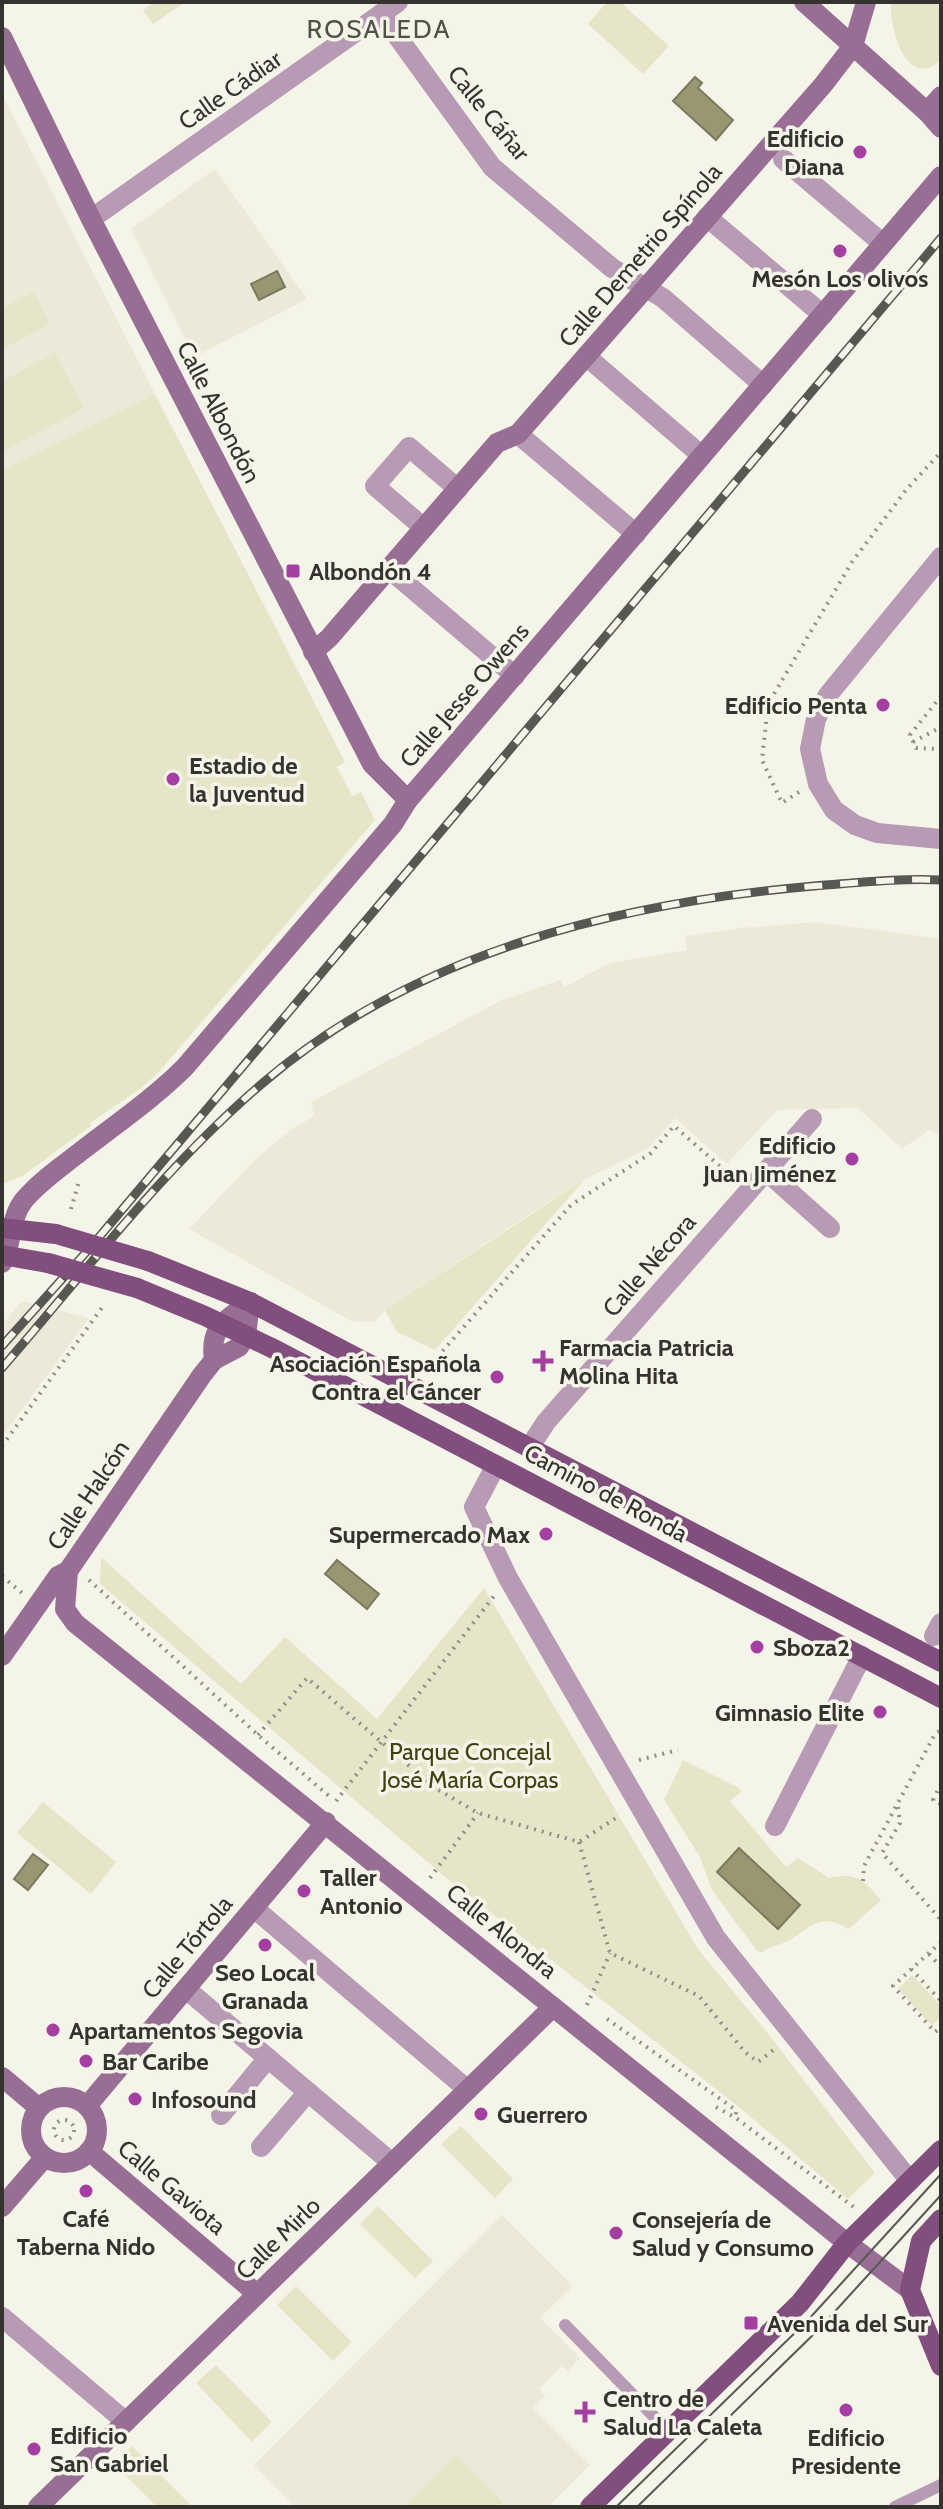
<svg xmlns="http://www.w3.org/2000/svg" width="943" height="2509" font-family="Cabin,sans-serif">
  <rect width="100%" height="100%" fill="#f5f4e9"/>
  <g fill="#ebead8">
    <polygon points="2,94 155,394 2,470"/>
    <polygon points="215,169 307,299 194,357 131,229"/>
    <polygon points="816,922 941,939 941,1135 929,1130 902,1149 858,1108 777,1110 727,1164 675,1118 649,1148 585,1179 525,1217 385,1310 374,1322 351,1321 189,1229 256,1159 289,1131 314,1116 311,1102 500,1001 560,980 564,987 610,963 687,950 685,936 741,928"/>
    <polygon points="22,1301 89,1318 2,1437 2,1325"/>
    <polygon points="502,2215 573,2286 540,2318 580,2358 568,2371 562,2366 539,2389 545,2396 533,2408 590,2465 548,2507 295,2507 254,2465"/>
  </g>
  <g fill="#e7e5c8">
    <polygon points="154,2 185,2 153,24 143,10"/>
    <polygon points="607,2 620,2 669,46 643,74 588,24"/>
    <path d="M891 2H941V60C906 92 889 27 891 2Z"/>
    <polygon points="34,292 50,324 2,349 2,308"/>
    <polygon points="55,353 84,408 2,452 2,381"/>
    <polygon points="155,394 343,758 345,762 337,767 352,796 361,792 375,820 159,1072 140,1089 90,1123 91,1126 22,1176 2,1184 2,470"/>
    <polygon points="585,1179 435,1350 397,1332 385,1310"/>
    <polygon points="101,1557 241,1684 285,1637 377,1719 484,1588 698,1949 770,2036 875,2173 848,2199 740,2108 444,1876 100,1584"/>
    <path d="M683 1760 739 1788 741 1792 730 1801 786 1867 798 1858 829 1878C857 1872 863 1880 881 1900L849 1929C821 1913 815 1924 791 1939 782 1945 772 1945 762 1952L757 1951 712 1890 700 1857 664 1800Z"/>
    <polygon points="43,1802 116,1862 91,1894 17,1833"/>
    <polygon points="912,1975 941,2006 941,2017 932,2026 898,1989"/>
    <polygon points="461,2126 513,2179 495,2198 441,2144"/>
    <polygon points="378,2206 433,2261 415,2278 360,2224"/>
    <polygon points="296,2286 352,2342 333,2361 277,2305"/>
    <polygon points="216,2365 272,2422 252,2442 196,2383"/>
    <polygon points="132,2446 191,2505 189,2507 157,2507 114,2464"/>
    <polygon points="456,2455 503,2502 498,2507 405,2507"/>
  </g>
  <g fill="#999772" stroke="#7b795e" stroke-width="2">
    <polygon points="695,77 702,83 698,88 733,120 716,140 673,101"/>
    <polygon points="277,271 285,287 259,300 251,284"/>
    <polygon points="337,1560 379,1594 367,1609 325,1574"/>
    <polygon points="739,1848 800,1905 778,1929 717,1872"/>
    <polygon points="33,1854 48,1865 28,1890 14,1879"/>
  </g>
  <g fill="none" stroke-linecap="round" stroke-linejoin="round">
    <g stroke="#8f8e87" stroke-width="4" stroke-dasharray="2 6" stroke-linecap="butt">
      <polyline points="941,696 910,735 916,748 941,749"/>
      <polyline points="913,742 941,727"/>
      <polyline points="799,792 782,803 762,760 768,704 852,562 906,490 941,452"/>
      <polyline points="71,1209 79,1181"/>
      <polyline points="432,1363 571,1205 651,1153 674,1126 730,1175"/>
      <polyline points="2,1446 104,1305"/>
      <polyline points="2,1576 22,1593"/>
      <polyline points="89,1580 258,1735 329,1796"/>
      <polyline points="258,1735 307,1678 435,1788 478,1813 579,1842 619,1816"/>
      <polyline points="639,1760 678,1750"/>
      <polyline points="941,1784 933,1800 941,1804"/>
      <polyline points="336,1801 494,1596"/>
      <polyline points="898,1807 900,1823 882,1853 941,1920"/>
      <polyline points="579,1842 610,1953 699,1996 745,2052 758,2062 776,2048"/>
      <polyline points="430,1878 478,1813"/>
      <polyline points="863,1881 864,1866 935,1734 941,1730"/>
      <polyline points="941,1942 893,1986 935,2032 941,2027"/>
      <polyline points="929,1954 941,1967"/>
      <polyline points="911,1969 941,2001"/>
      <polyline points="587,2005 610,1953"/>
      <polyline points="607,2019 736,2110 736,2118"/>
      <polyline points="716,2107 736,2118 855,2208"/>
      <circle cx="64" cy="2130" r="10"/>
    </g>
    <g stroke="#b79ab4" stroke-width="12">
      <polyline points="565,2325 668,2431"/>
      <polyline points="895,2507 941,2485"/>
    </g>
    <g stroke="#b79ab4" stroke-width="20">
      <polyline points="381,14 492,167 612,268 663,298 763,385"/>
      <polyline points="783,159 875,237"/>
      <polyline points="707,217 823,315"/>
      <polyline points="91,219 398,2"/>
      <polyline points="586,356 702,456"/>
      <polyline points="518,434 636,534"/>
      <polyline points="424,528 375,486 409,447 458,489"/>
      <polyline points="941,557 828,695 816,719 810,749 818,784 834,810 855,825 877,833 941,839"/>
      <polyline points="389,569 515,676"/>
      <polyline points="766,1171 830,1228"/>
      <polyline points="529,1448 546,1422 812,1119"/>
      <polyline points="496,1465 474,1507 508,1578 716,1938 910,2181"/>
      <polyline points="934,1636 941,1623"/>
      <polyline points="775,1826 862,1656"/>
      <polyline points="254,1908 468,2090"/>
      <polyline points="186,1989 392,2163"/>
      <polyline points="221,2115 268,2058"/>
      <polyline points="261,2147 308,2092"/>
      <polyline points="2,2317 126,2422"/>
    </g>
    <g stroke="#986e94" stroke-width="20">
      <polyline points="804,2 927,112 941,128"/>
      <polyline points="2,37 91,219 372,764 408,800"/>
      <polyline points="927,112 941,96"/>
      <polyline points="313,652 329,638 497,443 518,434 823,85 853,46 866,2"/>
      <path d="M2 1263C13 1243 9 1219 24 1200 40 1181 61 1167 80 1152 116 1124 153 1099 185 1067L393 824 408 800 941 176"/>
      <path d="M214 1360C209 1327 226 1320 250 1302"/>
      <polyline points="68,1571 65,1609 75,1623 847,2243 910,2290"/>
      <polyline points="2,1656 58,1576 68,1571 202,1375 214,1360 239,1347 246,1336 250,1302"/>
      <polyline points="2,2077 39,2108"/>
      <circle cx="64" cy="2130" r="33"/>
      <polyline points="87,2106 326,1822"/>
      <polyline points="89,2151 257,2294"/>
      <polyline points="2,2207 45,2157"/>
      <polyline points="38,2507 553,2007"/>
    </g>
    <g stroke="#814e7d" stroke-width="20">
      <polyline points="2,1228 56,1234"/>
      <polyline points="2,1255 48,1263"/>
      <polyline points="148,1261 250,1302 941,1662"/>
      <polyline points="137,1288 205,1316 276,1350 941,1698"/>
      <polyline points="941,2219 921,2241 910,2290 941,2366"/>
      <polyline points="590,2507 800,2303 847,2243 941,2150"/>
    </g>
    <g stroke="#585752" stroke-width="2">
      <polyline points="616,2507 808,2320 941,2174"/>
      <polyline points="637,2507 818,2330 941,2195"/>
    </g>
    <defs>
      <g id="rail">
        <polyline points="2,1346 89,1249 941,238"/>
        <path d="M2 1368C86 1271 166 1165 264 1082 416 952 619 903 814 886 856 883 899 878 941 880"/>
      </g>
    </defs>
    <use href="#rail" stroke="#585752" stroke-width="9"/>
    <use href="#rail" stroke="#f5f4e9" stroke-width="6" stroke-dasharray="18" stroke-linecap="butt"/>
    <g stroke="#814e7d" stroke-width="20">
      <polyline points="56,1234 148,1261"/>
      <polyline points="48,1263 137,1288"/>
    </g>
  </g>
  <g fill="#a53ea1" stroke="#f5f4e9" stroke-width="3">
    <circle cx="860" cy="152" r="8"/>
    <circle cx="840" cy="251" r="8"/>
    <rect x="285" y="563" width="16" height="16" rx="4"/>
    <circle cx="883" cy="705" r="8"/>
    <circle cx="173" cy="779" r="8"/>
    <circle cx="852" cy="1159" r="8"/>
    <path d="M539 1349h8v8h8v8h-8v8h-8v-8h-8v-8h8z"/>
    <circle cx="497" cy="1377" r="8"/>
    <circle cx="546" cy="1534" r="8"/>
    <circle cx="757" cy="1647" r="8"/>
    <circle cx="880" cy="1712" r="8"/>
    <circle cx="304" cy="1891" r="8"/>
    <circle cx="265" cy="1945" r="8"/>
    <circle cx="53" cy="2030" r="8"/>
    <circle cx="86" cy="2061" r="8"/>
    <circle cx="135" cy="2099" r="8"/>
    <circle cx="481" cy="2114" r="8"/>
    <circle cx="86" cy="2191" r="8"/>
    <circle cx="616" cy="2233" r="8"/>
    <rect x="743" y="2315" width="16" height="16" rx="4"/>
    <circle cx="846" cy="2410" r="8"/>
    <path d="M581 2400h8v8h8v8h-8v8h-8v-8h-8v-8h8z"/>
    <circle cx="34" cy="2449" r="8"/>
  </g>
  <g text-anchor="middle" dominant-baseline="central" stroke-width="7" stroke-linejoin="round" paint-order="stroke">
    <g font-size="24" fill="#34332f" stroke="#f5f4e9">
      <text transform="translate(230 90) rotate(-35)">Calle Cádiar</text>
      <text transform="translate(489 113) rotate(51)">Calle Cáñar</text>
      <text transform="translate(640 255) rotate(-49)">Calle Demetrio Spínola</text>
      <text transform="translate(219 412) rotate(63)">Calle Albondón</text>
      <text transform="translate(464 695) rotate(-49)">Calle Jesse Owens</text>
      <text transform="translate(649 1265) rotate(-49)">Calle Nécora</text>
      <text transform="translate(606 1493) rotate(28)">Camino de Ronda</text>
      <text transform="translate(88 1495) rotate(-56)">Calle Halcón</text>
      <text transform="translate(502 1931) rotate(39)">Calle Alondra</text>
      <text transform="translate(187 1947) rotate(-50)">Calle Tórtola</text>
      <text transform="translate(172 2187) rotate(40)">Calle Gaviota</text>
      <text transform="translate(278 2238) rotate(-44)">Calle Mirlo</text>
    </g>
    <g font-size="24" font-weight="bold" fill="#34332f" stroke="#f5f4e9" text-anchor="start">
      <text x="844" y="138" text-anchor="end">Edificio<tspan x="844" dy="28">Diana</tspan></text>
      <text x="840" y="278" text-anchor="middle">Mesón Los olivos</text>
      <text x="309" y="571">Albondón 4</text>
      <text x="867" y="705" text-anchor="end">Edificio Penta</text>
      <text x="189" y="765">Estadio de<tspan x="189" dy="28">la Juventud</tspan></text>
      <text x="836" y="1145" text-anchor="end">Edificio<tspan x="836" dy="28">Juan Jiménez</tspan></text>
      <text x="559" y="1347">Farmacia Patricia<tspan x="559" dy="28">Molina Hita</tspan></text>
      <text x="481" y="1363" text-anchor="end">Asociación Española<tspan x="481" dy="28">Contra el Cáncer</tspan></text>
      <text x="530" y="1534" text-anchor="end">Supermercado Max</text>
      <text x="773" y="1647">Sboza2</text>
      <text x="864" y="1712" text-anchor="end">Gimnasio Elite</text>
      <text x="320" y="1877">Taller<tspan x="320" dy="28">Antonio</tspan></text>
      <text x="265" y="1972" text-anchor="middle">Seo Local<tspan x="265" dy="28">Granada</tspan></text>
      <text x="69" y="2030">Apartamentos Segovia</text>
      <text x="102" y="2061">Bar Caribe</text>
      <text x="151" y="2099">Infosound</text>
      <text x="497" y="2114">Guerrero</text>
      <text x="86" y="2218" text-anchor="middle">Café<tspan x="86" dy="28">Taberna Nido</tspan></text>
      <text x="632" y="2219">Consejería de<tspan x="632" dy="28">Salud y Consumo</tspan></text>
      <text x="767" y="2323">Avenida del Sur</text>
      <text x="603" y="2398">Centro de<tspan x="603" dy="28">Salud La Caleta</tspan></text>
      <text x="50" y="2435">Edificio<tspan x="50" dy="28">San Gabriel</tspan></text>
      <text x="846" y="2437" text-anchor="middle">Edificio<tspan x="846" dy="28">Presidente</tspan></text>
    </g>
    <g font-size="24" fill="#434011" stroke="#f5f4e9">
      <text x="470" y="1751">Parque Concejal<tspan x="470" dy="28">José María Corpas</tspan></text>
    </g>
    <g font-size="26" letter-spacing="2" fill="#515148" stroke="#f5f4e9">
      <text x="379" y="29">ROSALEDA</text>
    </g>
  </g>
  <rect width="943" height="2509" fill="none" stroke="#34332f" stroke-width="8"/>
</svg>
